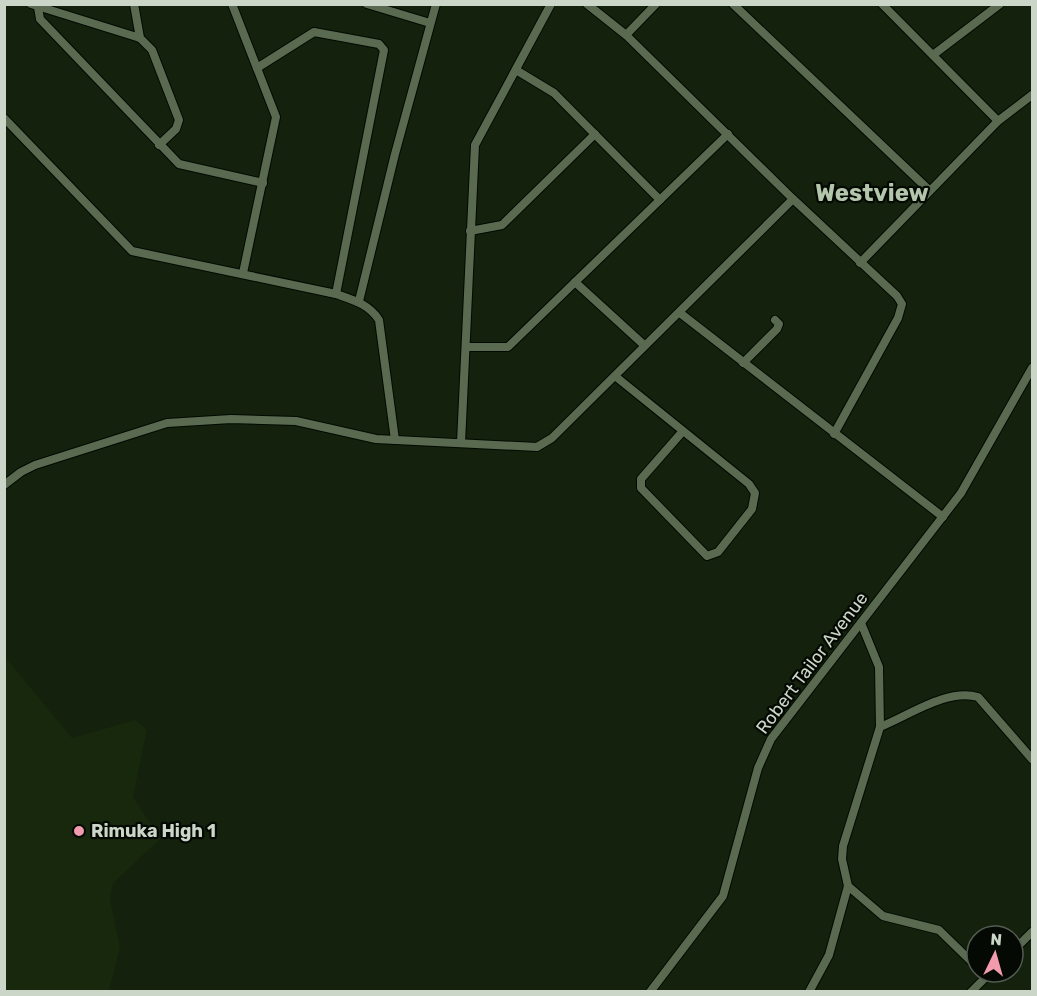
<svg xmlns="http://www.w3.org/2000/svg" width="1037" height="996" font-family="Rubik,sans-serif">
  <rect width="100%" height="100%" fill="#14210c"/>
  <polygon fill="#17280c" points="5,657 72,738 135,720 147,730 133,797 160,839 113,883 110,899 120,947 109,991 5,991"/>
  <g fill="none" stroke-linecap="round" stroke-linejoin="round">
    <defs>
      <g id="minor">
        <polyline points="31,4 140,38 152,50 179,120 176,129 159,145"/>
        <polyline points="134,4 140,38"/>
        <polyline points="232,4 276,117 243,273"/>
        <polyline points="367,4 430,23"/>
        <polyline points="587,4 626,35 793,199 897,296 902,304 898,318 834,434"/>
        <polyline points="733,4 929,190"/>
        <polyline points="882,4 998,121"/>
        <polyline points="38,7 40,19 179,164 263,183"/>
        <polyline points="626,35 656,4"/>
        <polyline points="933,55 1000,4"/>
        <polyline points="257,68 314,32 379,44 384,50 336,294"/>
        <polyline points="516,70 554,93 660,200"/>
        <path d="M4 118 132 251 336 294C353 300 369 304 379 320L395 440"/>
        <polyline points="470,231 502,225 595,134"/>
        <polyline points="860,263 998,121 1032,95"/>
        <polyline points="575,282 644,345"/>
        <polyline points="359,301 395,154 436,4"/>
        <polyline points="680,313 943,517"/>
        <polyline points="467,347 508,347 728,134"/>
        <polyline points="743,363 777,329 779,324 775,320"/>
        <polyline points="615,376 749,484 755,493 752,509 718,552 707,556 641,488 641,479 683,431"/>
        <polyline points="461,443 475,145 551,4"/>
        <polyline points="4,485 21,472 35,465 167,423 231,419 296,421 376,439 537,447 552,438 793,199"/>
        <path d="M880 727C908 716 947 688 978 697L1032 759"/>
        <polyline points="848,886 883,916 939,930 977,967"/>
        <polyline points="1013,951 1032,932"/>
        <polyline points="650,992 723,896 758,768 771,739 961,493 1032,368"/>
        <polyline points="809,992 829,955 848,886 842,859 843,846 880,727 879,667 861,623"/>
        <polyline points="971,992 991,972"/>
      </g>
    </defs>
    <use href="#minor" stroke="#020a00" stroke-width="10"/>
    <use href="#minor" stroke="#5a6a51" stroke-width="8"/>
  </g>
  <circle fill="#f29aae" stroke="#040903" stroke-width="2" cx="79" cy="831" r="6"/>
  <g text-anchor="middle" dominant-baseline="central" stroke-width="4.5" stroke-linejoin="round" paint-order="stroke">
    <g font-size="18" fill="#ccd6c8" stroke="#040903">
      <text transform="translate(812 663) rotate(-53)">Robert Tailor Avenue</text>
    </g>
    <g font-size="18" font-weight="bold" fill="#ccd6c8" stroke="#040903" text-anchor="start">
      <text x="91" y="831">Rimuka High 1</text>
    </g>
    <g font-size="24" font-weight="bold" fill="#b3c5aa" stroke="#040903">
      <text x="872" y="193">Westview</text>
    </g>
  </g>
  <rect width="1037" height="996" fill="none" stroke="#ccd6c8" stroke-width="12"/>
  <g transform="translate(995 954) rotate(5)"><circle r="28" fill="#040903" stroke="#545b52" stroke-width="1.5"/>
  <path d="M0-4.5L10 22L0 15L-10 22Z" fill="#f29aae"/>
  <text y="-9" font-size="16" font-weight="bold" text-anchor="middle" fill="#ccd6c8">N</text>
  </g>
</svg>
